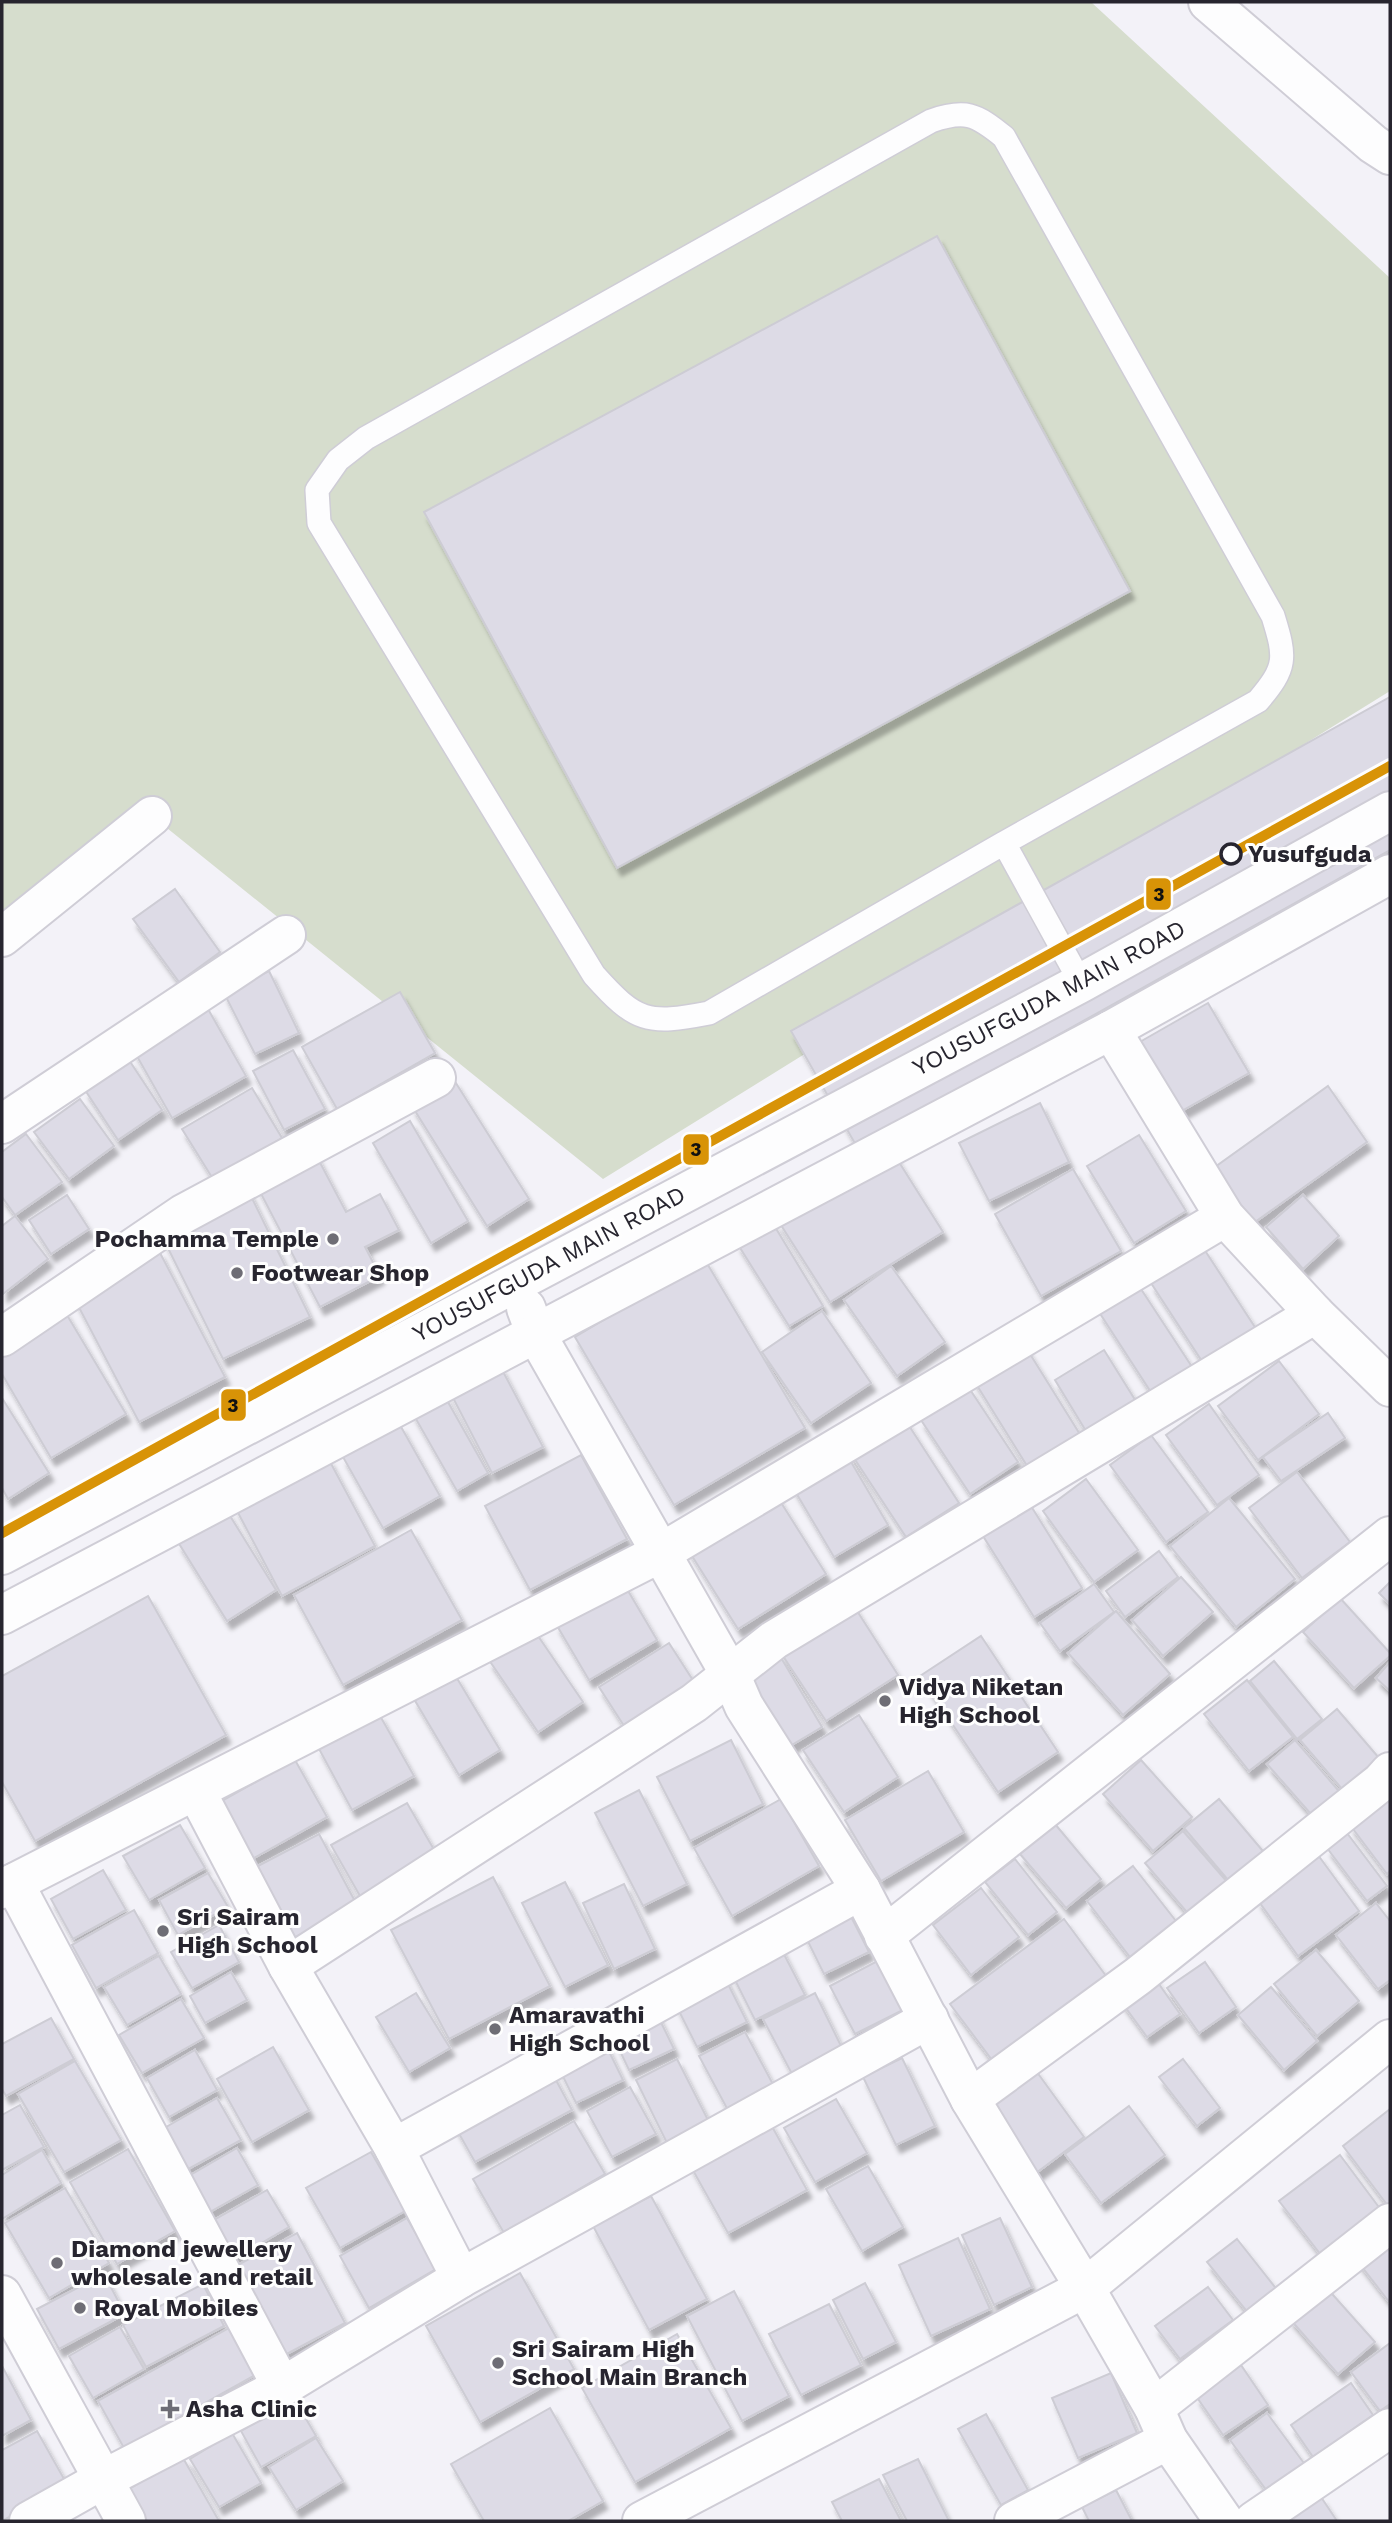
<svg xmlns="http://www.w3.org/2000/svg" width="1392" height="2523" font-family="'Work Sans',sans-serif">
  <defs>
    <filter id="shadow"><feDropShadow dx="4.5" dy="8" stdDeviation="2" flood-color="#0004"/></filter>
  </defs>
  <rect width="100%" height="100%" fill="#f3f2f8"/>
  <polygon fill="#d6ddcd" points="2,2 1091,2 1390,278 1390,691 603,1179 152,816 2,929"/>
  <g fill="#dddbe6" stroke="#cdccd4" stroke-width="2" filter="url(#shadow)">
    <polygon points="937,236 1130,591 617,868 424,512"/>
    <polygon points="1390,697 1390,850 857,1147 791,1031"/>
    <polygon points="175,889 220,952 179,982 133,919"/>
    <polygon points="269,971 299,1033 255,1054 224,993"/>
    <polygon points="400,992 435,1053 337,1109 302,1047"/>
    <polygon points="1208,1003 1249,1073 1171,1117 1131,1047"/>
    <polygon points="208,1009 246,1076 172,1118 134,1051"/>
    <polygon points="293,1050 325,1109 284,1130 253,1071"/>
    <polygon points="129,1060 162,1110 118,1140 85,1090"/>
    <polygon points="454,1080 529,1199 487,1226 412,1106"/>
    <polygon points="1328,1086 1367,1142 1248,1227 1208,1172"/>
    <polygon points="252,1088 282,1138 213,1179 182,1129"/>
    <polygon points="80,1099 114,1146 69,1179 34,1132"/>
    <polygon points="1040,1103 1069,1162 989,1201 959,1143"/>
    <polygon points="410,1121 468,1221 431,1243 373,1143"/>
    <polygon points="26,1134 62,1182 15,1215 2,1197 2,1152"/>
    <polygon points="1139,1135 1186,1211 1134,1243 1087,1166"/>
    <polygon points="892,1151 943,1232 830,1302 779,1222"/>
    <polygon points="316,1155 346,1212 380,1194 399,1230 365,1247 380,1276 320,1307 257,1186"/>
    <polygon points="1073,1169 1121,1251 1041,1296 995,1214"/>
    <polygon points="248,1190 310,1317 223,1359 160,1232"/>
    <polygon points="67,1195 89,1229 51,1254 29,1220"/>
    <polygon points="1303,1195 1339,1236 1303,1269 1266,1227"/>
    <polygon points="15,1216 48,1259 3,1294 2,1226"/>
    <polygon points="772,1222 823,1306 789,1326 737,1243"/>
    <polygon points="1204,1249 1262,1338 1209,1372 1151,1283"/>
    <polygon points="159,1251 225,1377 139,1422 73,1296"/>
    <polygon points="705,1260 805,1428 674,1505 575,1337"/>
    <polygon points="891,1266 945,1342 897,1376 844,1300"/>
    <polygon points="1139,1286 1198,1376 1158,1403 1099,1312"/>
    <polygon points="64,1310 126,1414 51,1458 2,1374 2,1346"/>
    <polygon points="822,1311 871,1383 811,1423 762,1352"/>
    <polygon points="1025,1346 1081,1436 1029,1469 973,1379"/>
    <polygon points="1104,1350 1142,1411 1092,1441 1055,1380"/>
    <polygon points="1279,1361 1319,1414 1258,1460 1218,1406"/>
    <polygon points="500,1366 543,1447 492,1473 450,1392"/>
    <polygon points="969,1388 1018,1462 970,1494 921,1420"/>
    <polygon points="444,1395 488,1473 457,1491 412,1412"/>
    <polygon points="2,1398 49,1473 8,1499 2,1488"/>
    <polygon points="1209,1404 1259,1475 1217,1505 1166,1435"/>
    <polygon points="1328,1413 1345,1438 1281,1481 1263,1457"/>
    <polygon points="904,1418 959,1503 906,1537 850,1452"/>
    <polygon points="400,1425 440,1496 383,1528 343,1457"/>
    <polygon points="1151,1435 1208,1512 1166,1542 1110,1465"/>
    <polygon points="581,1455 627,1539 530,1590 485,1506"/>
    <polygon points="847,1455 888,1525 834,1557 792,1486"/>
    <polygon points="328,1458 375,1546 282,1596 235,1507"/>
    <polygon points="1297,1472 1350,1542 1302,1578 1249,1508"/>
    <polygon points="1086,1479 1138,1550 1094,1582 1043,1511"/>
    <polygon points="775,1493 826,1574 738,1629 687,1548"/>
    <polygon points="1229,1498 1295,1579 1236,1627 1170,1546"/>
    <polygon points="1031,1506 1082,1588 1034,1617 983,1536"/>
    <polygon points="227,1511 276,1590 227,1621 178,1542"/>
    <polygon points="411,1530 462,1620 343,1685 294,1595"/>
    <polygon points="1159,1551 1178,1577 1125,1617 1106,1591"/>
    <polygon points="1181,1577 1213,1612 1163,1656 1132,1620"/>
    <polygon points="1390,1582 1390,1604 1379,1593"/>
    <polygon points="624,1584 657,1640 589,1680 556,1624"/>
    <polygon points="1094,1584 1114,1612 1060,1651 1040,1623"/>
    <polygon points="148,1596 226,1735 35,1841 2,1782 2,1676"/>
    <polygon points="1340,1598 1390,1653 1390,1656 1354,1688 1303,1632"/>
    <polygon points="852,1603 898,1675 826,1721 779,1650"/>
    <polygon points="1116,1611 1170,1674 1123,1715 1068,1653"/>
    <polygon points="534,1630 583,1702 538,1732 489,1660"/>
    <polygon points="981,1636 1058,1752 998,1792 920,1676"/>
    <polygon points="669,1643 696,1685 626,1729 599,1687"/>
    <polygon points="780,1656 822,1727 785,1749 743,1679"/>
    <polygon points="1274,1661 1322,1719 1297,1739 1250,1681"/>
    <polygon points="1390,1662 1390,1691 1376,1678"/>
    <polygon points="455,1675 500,1750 459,1775 414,1699"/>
    <polygon points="1247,1680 1293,1737 1249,1771 1204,1714"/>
    <polygon points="1337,1709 1385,1765 1348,1796 1300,1740"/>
    <polygon points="379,1714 414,1776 352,1810 318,1747"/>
    <polygon points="859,1715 898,1777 844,1812 803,1750"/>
    <polygon points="731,1740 763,1804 690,1841 657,1777"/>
    <polygon points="1295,1740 1344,1797 1317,1821 1267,1764"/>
    <polygon points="295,1760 327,1817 245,1863 213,1806"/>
    <polygon points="1141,1760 1192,1817 1153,1851 1103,1794"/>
    <polygon points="928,1771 964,1832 881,1881 845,1820"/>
    <polygon points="639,1790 687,1884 643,1906 595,1813"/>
    <polygon points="1390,1795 1390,1871 1387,1874 1350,1825"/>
    <polygon points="781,1799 819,1866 732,1916 694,1848"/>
    <polygon points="1219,1799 1273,1863 1239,1893 1184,1828"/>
    <polygon points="407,1803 440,1860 364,1903 331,1845"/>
    <polygon points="1055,1824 1101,1879 1066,1908 1020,1854"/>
    <polygon points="180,1825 205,1868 149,1900 123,1856"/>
    <polygon points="1183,1831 1229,1884 1191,1917 1145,1863"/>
    <polygon points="1347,1833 1387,1886 1367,1901 1327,1848"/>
    <polygon points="319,1834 357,1905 294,1938 256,1867"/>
    <polygon points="1318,1855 1359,1911 1298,1956 1257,1899"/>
    <polygon points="1015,1859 1057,1912 1028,1935 985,1882"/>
    <polygon points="1133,1866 1183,1930 1136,1965 1087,1901"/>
    <polygon points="103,1870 126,1910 73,1939 51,1899"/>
    <polygon points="208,1873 228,1907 178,1935 159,1900"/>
    <polygon points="493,1877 550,1986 449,2039 391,1930"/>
    <polygon points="565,1882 608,1965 565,1987 522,1903"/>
    <polygon points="624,1884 655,1949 614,1969 583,1903"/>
    <polygon points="981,1888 1019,1937 971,1975 933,1925"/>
    <polygon points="837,1889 869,1952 824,1974 793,1911"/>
    <polygon points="1376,1903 1390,1921 1390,1980 1378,1989 1336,1935"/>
    <polygon points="134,1910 158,1953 96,1988 72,1945"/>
    <polygon points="1064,1919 1112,1984 998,2068 950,2004"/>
    <polygon points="219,1925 239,1962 192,1988 171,1952"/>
    <polygon points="772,1931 805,1995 755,2020 723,1956"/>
    <polygon points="1316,1950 1359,2001 1317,2036 1274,1984"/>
    <polygon points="159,1956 181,1994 127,2025 104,1987"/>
    <polygon points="883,1958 909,2007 855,2034 830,1986"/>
    <polygon points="1205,1962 1236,2007 1199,2033 1167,1988"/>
    <polygon points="718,1964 747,2022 697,2047 668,1989"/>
    <polygon points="231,1972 247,2000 205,2023 190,1996"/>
    <polygon points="1154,1977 1180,2014 1147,2037 1120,2000"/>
    <polygon points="1271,1987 1317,2041 1284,2070 1238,2015"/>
    <polygon points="416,1993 450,2048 409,2072 376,2017"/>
    <polygon points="815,1993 842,2048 792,2074 763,2019"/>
    <polygon points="648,1996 674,2049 629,2070 604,2017"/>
    <polygon points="181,1999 204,2038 142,2073 119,2035"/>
    <polygon points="51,2018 74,2059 6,2096 2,2089 2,2044"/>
    <polygon points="597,2027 623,2080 576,2103 550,2050"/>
    <polygon points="745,2032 776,2090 730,2114 699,2056"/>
    <polygon points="273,2047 309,2110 252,2142 217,2079"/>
    <polygon points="195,2050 217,2090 169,2117 147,2078"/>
    <polygon points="542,2054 572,2110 475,2162 444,2107"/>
    <polygon points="902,2058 935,2126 896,2145 863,2077"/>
    <polygon points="677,2059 710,2124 668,2145 636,2080"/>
    <polygon points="1183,2059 1220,2108 1197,2126 1159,2077"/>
    <polygon points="75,2061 121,2140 64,2172 18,2094"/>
    <polygon points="1034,2068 1084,2137 1032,2176 981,2107"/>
    <polygon points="630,2087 656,2134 612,2157 587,2111"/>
    <polygon points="217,2098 241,2140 183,2172 159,2131"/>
    <polygon points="836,2099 867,2153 815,2182 784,2128"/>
    <polygon points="20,2105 44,2147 2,2170 2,2115"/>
    <polygon points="1129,2106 1165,2155 1101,2203 1065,2154"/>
    <polygon points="1390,2109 1390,2204 1388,2206 1343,2146"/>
    <polygon points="574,2121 605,2174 504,2233 473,2179"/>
    <polygon points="769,2121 807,2190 728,2233 690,2165"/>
    <polygon points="237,2148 258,2185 208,2213 187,2177"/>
    <polygon points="128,2149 175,2231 117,2264 70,2182"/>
    <polygon points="42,2150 61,2183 2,2219 2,2175"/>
    <polygon points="371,2152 405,2211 340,2248 306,2188"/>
    <polygon points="1340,2155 1381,2210 1321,2255 1279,2201"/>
    <polygon points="868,2166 903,2227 862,2251 826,2189"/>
    <polygon points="65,2188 109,2263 49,2298 5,2223"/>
    <polygon points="267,2190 289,2227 227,2263 205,2225"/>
    <polygon points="651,2196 707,2299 649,2330 593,2226"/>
    <polygon points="407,2218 436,2269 369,2308 340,2256"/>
    <polygon points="1000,2218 1032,2287 994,2305 962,2235"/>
    <polygon points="1390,2230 1390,2303 1355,2258"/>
    <polygon points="297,2233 345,2323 283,2356 234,2267"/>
    <polygon points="958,2238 990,2309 931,2336 899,2265"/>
    <polygon points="1237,2239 1282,2296 1253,2319 1207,2262"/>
    <polygon points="520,2273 574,2369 480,2422 426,2326"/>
    <polygon points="104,2274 125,2314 59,2349 37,2309"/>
    <polygon points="865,2283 896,2342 863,2359 833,2300"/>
    <polygon points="203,2284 224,2326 146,2367 123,2325"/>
    <polygon points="1325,2286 1375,2342 1338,2374 1289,2318"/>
    <polygon points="1208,2287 1233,2320 1180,2359 1155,2326"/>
    <polygon points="734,2291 789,2396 742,2421 687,2316"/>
    <polygon points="829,2304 861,2365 801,2395 769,2334"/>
    <polygon points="120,2327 144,2369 93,2398 69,2356"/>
    <polygon points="229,2328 255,2375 124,2448 98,2401"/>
    <polygon points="677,2334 731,2428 635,2482 582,2388"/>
    <polygon points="1390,2343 1390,2404 1380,2411 1351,2372"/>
    <polygon points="1241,2365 1268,2405 1223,2435 1196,2396"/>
    <polygon points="2,2366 31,2420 2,2436"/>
    <polygon points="1111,2373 1137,2433 1078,2458 1052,2398"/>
    <polygon points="1351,2383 1373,2415 1313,2457 1291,2425"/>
    <polygon points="295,2400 316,2436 261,2467 241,2431"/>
    <polygon points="550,2408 603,2501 568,2521 484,2521 451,2464"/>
    <polygon points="1267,2413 1309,2470 1272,2498 1230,2440"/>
    <polygon points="986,2414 1028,2490 1001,2505 958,2429"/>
    <polygon points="37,2431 68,2486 2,2521 2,2450"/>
    <polygon points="232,2433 261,2483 219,2507 190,2459"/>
    <polygon points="316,2438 343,2481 296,2510 269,2467"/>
    <polygon points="183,2458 219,2521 147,2521 129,2489"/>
    <polygon points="918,2459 949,2521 907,2521 883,2475"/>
    <polygon points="879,2479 901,2521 842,2521 832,2502"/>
    <polygon points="1116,2490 1132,2521 1089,2521 1082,2507"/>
    <polygon points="1321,2497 1337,2521 1284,2521"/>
  </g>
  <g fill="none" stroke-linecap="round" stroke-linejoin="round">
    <defs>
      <path id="lane" d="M1004 843 709 1013C647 1025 636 1022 594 975L319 523 317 490 338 460 366 438 931 121C965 109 976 114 1004 137L1273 616C1286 658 1287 667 1258 701L1004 843 1081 983"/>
      <g id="street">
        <polyline points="1208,2 1373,144 1390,155"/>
        <polyline points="2,937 152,816"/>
        <polyline points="1111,1030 1225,1217 1315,1314 1390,1387"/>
        <polyline points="2,1124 286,935"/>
        <polyline points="2,1337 183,1214 436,1078"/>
        <polyline points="196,1791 288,1966 394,2148 461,2278"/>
        <polyline points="14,1883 282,2387"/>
        <polyline points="2,1889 662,1552 1225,1217"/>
        <polyline points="884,1936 1390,1536"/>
        <polyline points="288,1966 694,1703 774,1640 1315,1314"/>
        <polyline points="970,2099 1138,1976 1381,1782 1390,1772"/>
        <polyline points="394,2148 861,1890"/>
        <polyline points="2,2295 126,2521"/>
        <polyline points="1154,2408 1390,2223"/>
        <polyline points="29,2521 102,2480 282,2387 461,2278 929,2019"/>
        <polyline points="642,2521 1085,2288 1390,2039"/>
        <polyline points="1014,2521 1168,2440"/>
        <polyline points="1254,2521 1390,2428"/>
      </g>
      <g id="secondary">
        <polyline points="526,1308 535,1332 731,1676 744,1706 861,1890 970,2099 1085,2288 1154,2408 1168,2440 1224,2521"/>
        <polyline points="2,1555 1081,983 1390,811"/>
        <polyline points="2,1615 1111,1030 1390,874"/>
      </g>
    </defs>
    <use href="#lane" stroke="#cfcdd6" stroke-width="26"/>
    <use href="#street" stroke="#cfcdd6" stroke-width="42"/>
    <use href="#secondary" stroke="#cfcdd6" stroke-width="42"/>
    <use href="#lane" stroke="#fdfdfe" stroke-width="23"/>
    <use href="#street" stroke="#fdfdfe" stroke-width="38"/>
    <use href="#secondary" stroke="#fdfdfe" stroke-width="38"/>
    <defs>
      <polyline id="metro-1" points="2,1533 1390,766"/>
    </defs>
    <use href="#metro-1" stroke="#fefefe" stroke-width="16"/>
    <use href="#metro-1" stroke="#d89307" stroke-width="10"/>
  </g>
  <circle fill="#fefefe" stroke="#27252f" stroke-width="3.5" cx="1231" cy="854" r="10"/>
  <g fill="#6e6d75" stroke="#fefefe" stroke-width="2.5">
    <circle cx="333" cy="1239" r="7"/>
    <circle cx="237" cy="1273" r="7"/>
    <circle cx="885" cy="1701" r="7"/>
    <circle cx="163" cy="1931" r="7"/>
    <circle cx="495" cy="2029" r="7"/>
    <circle cx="57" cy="2263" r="7"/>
    <circle cx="80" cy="2308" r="7"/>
    <circle cx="498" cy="2363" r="7"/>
    <path d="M166.5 2398.5h7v7h7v7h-7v7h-7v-7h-7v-7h7z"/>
  </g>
  <g text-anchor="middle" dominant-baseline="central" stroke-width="6" stroke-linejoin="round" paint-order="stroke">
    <g font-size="24" font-weight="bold" fill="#27252f" stroke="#fefefe" text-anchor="start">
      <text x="1248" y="854">Yusufguda</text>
    </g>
    <g font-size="24" fill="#27252f" stroke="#fefefe">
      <text transform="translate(1049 998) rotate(-28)">YOUSUFGUDA MAIN ROAD</text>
      <text transform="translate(549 1264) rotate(-28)">YOUSUFGUDA MAIN ROAD</text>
    </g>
    <g font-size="24" font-weight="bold" fill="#27252f" stroke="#fefefe" text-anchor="start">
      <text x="319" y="1239" text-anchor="end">Pochamma Temple</text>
      <text x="251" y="1273">Footwear Shop</text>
      <text x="899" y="1687">Vidya Niketan<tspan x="899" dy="28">High School</tspan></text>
      <text x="177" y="1917">Sri Sairam<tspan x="177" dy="28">High School</tspan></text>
      <text x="509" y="2015">Amaravathi<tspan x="509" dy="28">High School</tspan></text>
      <text x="71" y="2249">Diamond jewellery<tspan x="71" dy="28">wholesale and retail</tspan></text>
      <text x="94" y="2308">Royal Mobiles</text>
      <text x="512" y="2349">Sri Sairam High<tspan x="512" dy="28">School Main Branch</tspan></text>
      <text x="186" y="2409">Asha Clinic</text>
    </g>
  </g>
  <g stroke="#fefefe" stroke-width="2.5">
    <rect x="1145" y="877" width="27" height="34" rx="7" fill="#d89307"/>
    <rect x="682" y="1133" width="28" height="33" rx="7" fill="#d89307"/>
    <rect x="220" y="1388" width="27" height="34" rx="7" fill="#d89307"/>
  </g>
  <g font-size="19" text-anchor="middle" font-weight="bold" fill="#111">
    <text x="1159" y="901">3</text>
    <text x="696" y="1156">3</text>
    <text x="233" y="1412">3</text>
  </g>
  <rect width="1392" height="2523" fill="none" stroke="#27252f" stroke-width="7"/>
</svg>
